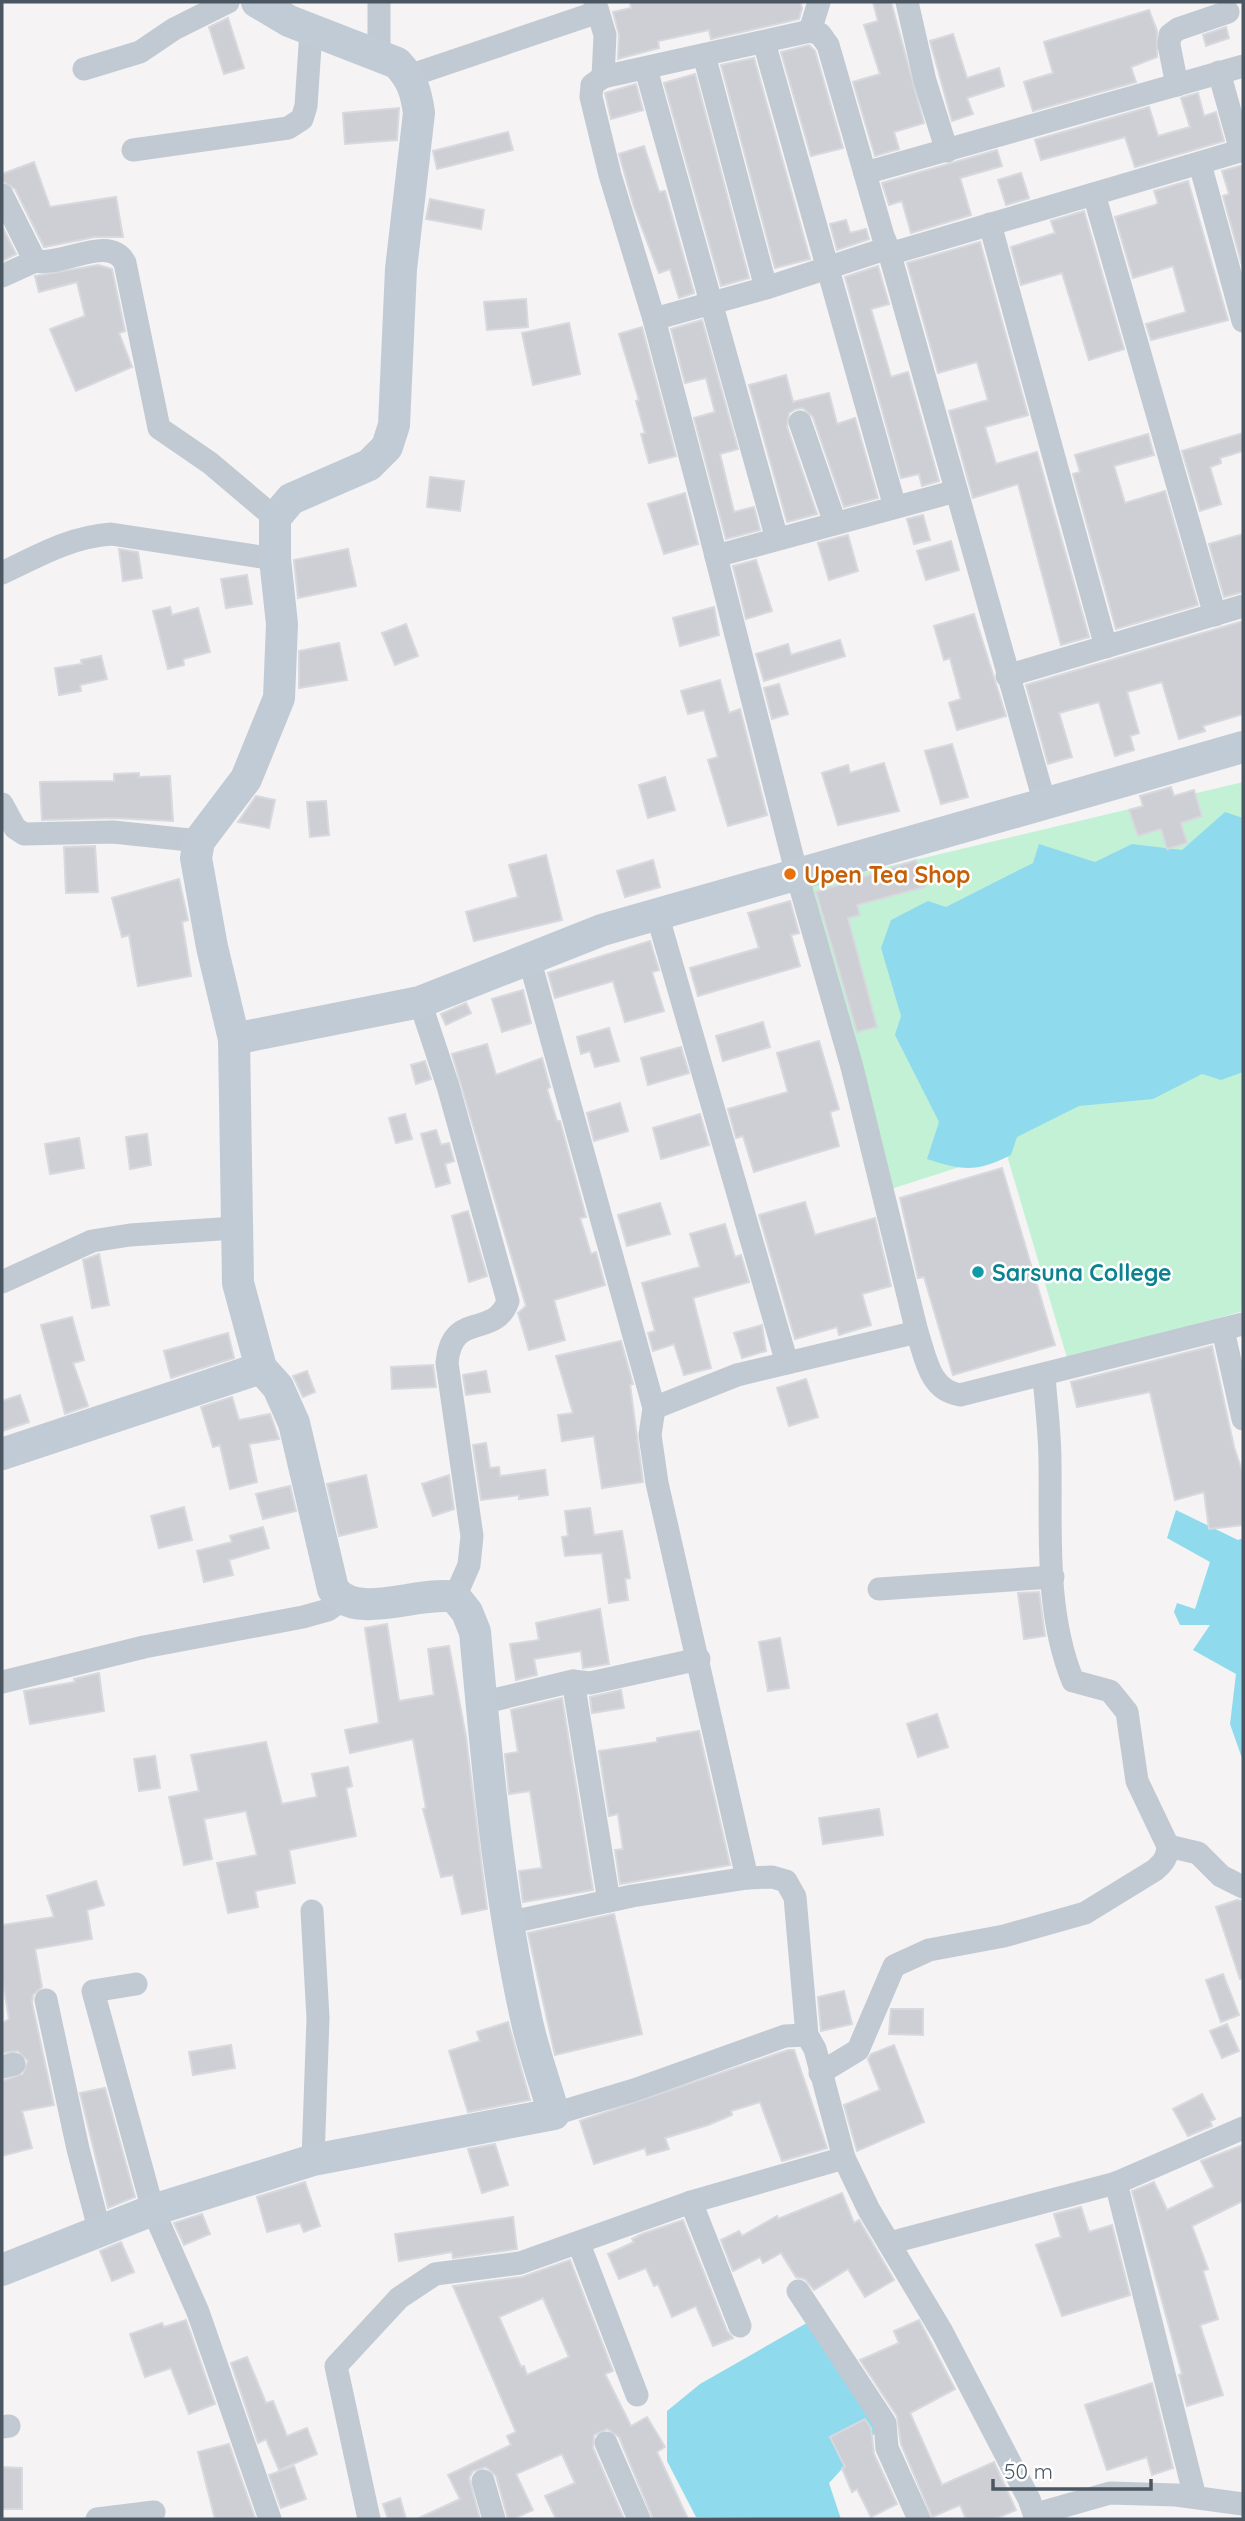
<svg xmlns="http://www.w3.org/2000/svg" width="1245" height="2521" font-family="Quicksand,sans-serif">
  <rect width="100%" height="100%" fill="#f5f3f3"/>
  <polygon fill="#c3f1d5" points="1243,782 1243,1311 1068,1361 1006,1152 891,1189 806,886"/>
  <g fill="#90daee">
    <path d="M1225 812 1243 818V1072L1221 1080 1202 1074 1153 1099 1079 1106 1017 1137 1011 1155C978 1172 962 1171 927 1159L939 1122 895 1035 901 1016 881 948 891 920 928 901 946 907 1033 863 1039 844 1095 862 1132 844 1182 850Z"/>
    <polygon points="1176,1510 1238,1540 1243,1538 1243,1761 1230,1724 1236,1674 1193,1650 1210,1625 1180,1625 1174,1612 1177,1603 1195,1609 1210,1562 1167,1538"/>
    <polygon points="812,2320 879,2429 829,2483 841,2519 696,2517 667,2461 667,2411 700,2384"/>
  </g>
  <g fill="#cdcfd5" stroke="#d7d9de" stroke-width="2" fill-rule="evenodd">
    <polygon points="630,2 800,2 802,8 799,19 711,39 709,30 658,41 659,48 618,59 619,35 613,12 631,8"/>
    <polygon points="873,2 891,2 924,123 894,132 899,149 875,156 853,82 880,74 864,25 878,21"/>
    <polygon points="1149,10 1157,31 1157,57 1131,67 1136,82 1033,111 1024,82 1053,73 1044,42"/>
    <polygon points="228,18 244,68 224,74 209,27"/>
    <polygon points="1226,27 1229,38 1206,46 1203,35"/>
    <polygon points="953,34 967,78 999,68 1004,86 967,98 973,114 952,121 930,41"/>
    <polygon points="809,45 815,51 843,148 811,156 781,52"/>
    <polygon points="754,58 810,259 775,268 721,65"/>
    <polygon points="695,74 749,278 721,286 664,83"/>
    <polygon points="636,84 643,110 611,119 605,93"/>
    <polygon points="1198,93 1204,116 1216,112 1224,141 1135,167 1125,137 1041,160 1035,140 1149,107 1158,136 1190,127 1181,98"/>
    <polygon points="399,108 397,140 345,144 343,113"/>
    <polygon points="508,132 513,150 437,169 433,151"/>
    <polygon points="644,146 659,192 665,191 694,293 679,298 670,269 659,273 634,207 619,154"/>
    <polygon points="997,150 1002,166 960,178 971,215 911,233 902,201 889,205 882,183"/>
    <polygon points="34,162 50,207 116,197 123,237 95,237 44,247 15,189 2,181 2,174"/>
    <polygon points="1243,165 1243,269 1223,196 1229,194 1222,171"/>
    <polygon points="1021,173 1029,198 1006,205 998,180"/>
    <polygon points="1188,181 1228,320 1151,340 1146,324 1186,312 1173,266 1133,278 1115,217 1155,205 1158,203 1154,191"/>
    <polygon points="430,199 484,210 481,229 426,219"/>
    <polygon points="1084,211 1124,349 1089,360 1062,273 1021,285 1011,247 1055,233 1051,221"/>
    <polygon points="846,220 850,233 866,229 869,239 837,250 830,224"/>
    <polygon points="2,226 16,254 2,261"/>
    <polygon points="980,242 1028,415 985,427 996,464 1037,452 1089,637 1061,645 1018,484 973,498 949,411 988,400 977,362 938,373 907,263"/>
    <polygon points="98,265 112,269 125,331 119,333 132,367 76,391 50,329 85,316 77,282 39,292 35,276"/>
    <polygon points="878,266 889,304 871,309 891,377 908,372 939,481 922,486 919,474 901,478 845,277"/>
    <polygon points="526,299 528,327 487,330 484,302"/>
    <polygon points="702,320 738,449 720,454 734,512 754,507 760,530 726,539 694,418 715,412 706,378 685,383 671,329"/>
    <polygon points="569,323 580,374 533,385 522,333"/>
    <polygon points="642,327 676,456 649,463 641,434 645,433 636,401 639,400 619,334"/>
    <polygon points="786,375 793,402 829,393 837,424 855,418 878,498 844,507 813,417 803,408 796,409 789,413 787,427 817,514 787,522 749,385"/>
    <polygon points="1243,433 1243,451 1220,458 1221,463 1210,467 1221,504 1200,511 1182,451"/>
    <polygon points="1148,434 1154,455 1114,466 1125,503 1165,491 1198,605 1116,629 1073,474 1080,472 1075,455"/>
    <polygon points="430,477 464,481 460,511 427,507"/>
    <polygon points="685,493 698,544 664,554 648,504"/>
    <polygon points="923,515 930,540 914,544 907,519"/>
    <polygon points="1243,534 1243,592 1224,597 1209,544"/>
    <polygon points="848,535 858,571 829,580 818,543"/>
    <polygon points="951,541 959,570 926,580 917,551"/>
    <polygon points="119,549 138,552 142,578 123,581"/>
    <polygon points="348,549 356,586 298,598 294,560"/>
    <polygon points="756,560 772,611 746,619 733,566"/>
    <polygon points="247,575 252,604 226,608 221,579"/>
    <polygon points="170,607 172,615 198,608 210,652 183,659 184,665 168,669 153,611"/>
    <polygon points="714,607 719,635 680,646 673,618"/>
    <polygon points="974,614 1006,716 957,730 949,703 961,699 950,658 944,660 934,626"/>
    <polygon points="1243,621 1243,714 1203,726 1205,731 1179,739 1162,682 1127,692 1139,733 1130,736 1134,750 1115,756 1099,702 1059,713 1072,757 1048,764 1026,685"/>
    <polygon points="406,624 418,656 395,665 382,633"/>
    <polygon points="840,640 845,656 764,681 756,654 788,644 791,655"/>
    <polygon points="339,643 347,680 299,688 299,651"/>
    <polygon points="101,656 107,679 80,685 81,691 59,695 55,668 82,664 81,660"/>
    <polygon points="720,680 729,713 740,709 767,815 728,826 708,760 718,757 704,710 688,714 681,691"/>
    <polygon points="779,684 788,714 772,719 764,688"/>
    <polygon points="952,744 968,797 941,804 925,751"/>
    <polygon points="884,763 899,811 838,825 822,773 848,765 850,773"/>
    <polygon points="139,773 139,777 170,776 173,821 113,818 42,820 40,782 114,781 114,774"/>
    <polygon points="665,777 675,810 648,818 639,785"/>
    <polygon points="1171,787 1174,796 1194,790 1202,816 1181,823 1187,843 1167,849 1161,829 1138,836 1129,810 1143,806 1140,796"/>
    <polygon points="256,796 275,800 269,828 238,822"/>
    <polygon points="326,801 329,835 310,837 307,802"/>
    <polygon points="95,846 98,892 66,893 64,847"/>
    <polygon points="546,855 562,920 474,941 466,912 518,897 509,865"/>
    <polygon points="653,860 660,887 625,897 617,871"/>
    <polygon points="916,860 925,887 857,905 860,915 848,918 877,1027 857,1032 816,892"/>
    <polygon points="179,879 188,920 182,922 191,976 138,986 129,935 122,937 112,898"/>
    <polygon points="790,901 799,933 791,935 800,966 698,996 690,968 759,948 748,913"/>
    <polygon points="650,941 659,970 652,972 664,1011 625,1022 613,981 555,998 548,973"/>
    <polygon points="523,990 531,1023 502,1032 492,999"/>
    <polygon points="466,1003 471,1013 446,1025 441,1014"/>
    <polygon points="763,1022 770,1047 723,1061 716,1036"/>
    <polygon points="609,1028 619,1061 595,1067 590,1051 581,1054 577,1037"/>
    <polygon points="819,1041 839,1109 830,1112 839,1146 754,1172 743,1136 736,1138 728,1109 788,1092 777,1053"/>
    <polygon points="487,1044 496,1075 542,1058 550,1087 547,1089 557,1121 560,1121 586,1217 580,1218 591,1254 596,1252 605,1285 554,1300 565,1340 529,1350 518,1313 526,1306 452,1054"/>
    <polygon points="681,1047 689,1073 648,1085 641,1058"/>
    <polygon points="425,1061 431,1079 416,1084 411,1065"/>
    <polygon points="620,1103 628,1131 594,1141 587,1113"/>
    <polygon points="405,1114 412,1139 396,1143 389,1118"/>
    <polygon points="700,1114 709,1145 661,1159 653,1128"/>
    <polygon points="436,1130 441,1145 449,1143 454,1161 445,1164 450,1183 436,1187 421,1134"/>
    <polygon points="147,1134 151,1165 130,1169 126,1137"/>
    <polygon points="79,1138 84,1168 50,1174 45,1144"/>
    <polygon points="1002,1168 1055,1345 953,1375 924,1277 918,1278 900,1198"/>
    <polygon points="805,1202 815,1235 875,1218 891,1286 862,1294 871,1325 839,1335 837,1327 795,1339 759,1215"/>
    <polygon points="660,1203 670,1234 627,1246 618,1215"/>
    <polygon points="468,1211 487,1276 469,1282 452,1216"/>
    <polygon points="725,1224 735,1257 741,1255 749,1282 693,1298 711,1368 684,1375 674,1344 653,1351 648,1333 655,1331 642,1283 700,1267 690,1234"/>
    <polygon points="99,1254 109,1305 92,1308 83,1260"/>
    <polygon points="72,1317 84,1360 73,1363 88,1406 65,1414 41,1325"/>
    <polygon points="762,1325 766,1351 742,1358 734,1333"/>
    <polygon points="228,1333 234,1358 171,1378 164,1351"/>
    <polygon points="621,1341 633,1384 630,1385 643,1482 602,1488 594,1436 562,1441 558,1415 573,1413 556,1356"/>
    <polygon points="1212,1346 1234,1447 1243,1474 1243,1525 1209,1529 1204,1492 1175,1500 1150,1392 1077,1407 1071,1382"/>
    <polygon points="433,1365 436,1387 392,1389 391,1367"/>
    <polygon points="307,1371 315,1392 303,1397 293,1376"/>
    <polygon points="486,1371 490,1392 466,1395 463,1375"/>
    <polygon points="806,1379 818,1417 789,1426 777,1388"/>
    <polygon points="20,1395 29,1422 2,1431 2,1401"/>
    <polygon points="232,1397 239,1420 270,1414 279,1439 249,1444 257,1482 230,1489 220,1445 213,1447 201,1407"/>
    <polygon points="486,1443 490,1468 499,1467 500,1476 545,1470 548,1495 519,1499 519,1495 481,1500 473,1445"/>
    <polygon points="366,1475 377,1527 339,1536 327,1484"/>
    <polygon points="449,1475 454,1509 433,1516 422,1484"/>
    <polygon points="290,1486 296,1511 263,1519 256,1494"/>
    <polygon points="184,1507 192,1540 159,1548 151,1516"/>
    <polygon points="590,1508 594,1535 622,1531 630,1578 625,1579 628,1600 609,1603 602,1553 565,1556 562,1537 568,1536 565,1511"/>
    <polygon points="263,1527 269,1548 229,1560 233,1575 204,1582 197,1551 232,1542 230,1536"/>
    <polygon points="1039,1592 1045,1636 1024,1639 1018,1593"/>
    <polygon points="600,1609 609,1664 583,1668 581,1651 534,1659 537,1675 516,1680 510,1644 539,1640 536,1623"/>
    <polygon points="387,1624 399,1701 434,1695 428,1649 449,1646 466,1737 487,1909 462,1914 453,1875 441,1877 423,1809 426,1808 413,1739 350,1753 345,1730 379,1723 365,1628"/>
    <polygon points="780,1638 789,1688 768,1691 759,1642"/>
    <polygon points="99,1673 104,1711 30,1724 24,1691 75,1682 74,1679"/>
    <polygon points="621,1690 624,1708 592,1713 590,1697"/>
    <polygon points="562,1698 593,1890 523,1902 519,1871 542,1868 530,1791 509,1794 505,1754 518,1752 511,1710"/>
    <polygon points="937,1714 948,1747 918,1757 907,1724"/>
    <polygon points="699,1731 730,1865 620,1884 615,1850 623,1849 618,1814 609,1816 599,1751 657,1742 657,1738"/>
    <polygon points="266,1742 282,1804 317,1797 312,1774 348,1767 352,1786 346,1788 356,1836 289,1850 295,1883 255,1891 258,1907 228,1913 217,1863 257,1855 246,1811 204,1819 212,1859 184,1865 169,1797 199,1791 191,1755"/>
    <polygon points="155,1756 160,1788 139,1791 134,1759"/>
    <polygon points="879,1809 883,1835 823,1844 819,1818"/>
    <polygon points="96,1881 104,1905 87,1910 92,1939 35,1949 42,1987 33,1995 32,2003 54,2105 22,2111 32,2148 2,2156 2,2081 23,2074 28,2061 18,2051 2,2053 2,2023 9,2019 2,1977 2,1925 54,1917 47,1896"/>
    <polygon points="1237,1900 1243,1901 1243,1979 1240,1979 1216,1907"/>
    <polygon points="614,1914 642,2034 555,2055 528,1933"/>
    <polygon points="1223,1974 1239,2015 1221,2022 1206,1980"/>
    <polygon points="844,1991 852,2024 821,2031 818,1997"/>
    <polygon points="891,2009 923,2009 923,2035 889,2034"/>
    <polygon points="508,2022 530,2100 468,2112 449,2051 480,2041 477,2032"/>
    <polygon points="1227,2024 1239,2051 1222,2058 1210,2031"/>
    <polygon points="231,2045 235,2068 193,2075 189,2052"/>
    <polygon points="894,2045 924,2122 857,2151 844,2105 880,2090 868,2059 871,2054"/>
    <polygon points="788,2050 794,2050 827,2148 782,2161 760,2102 731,2111 732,2115 708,2125 665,2138 669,2149 647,2155 645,2148 594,2164 580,2121"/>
    <polygon points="105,2088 135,2197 108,2208 80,2093"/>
    <polygon points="1202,2094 1215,2119 1210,2121 1212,2126 1188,2136 1173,2109"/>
    <polygon points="495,2144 508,2185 482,2193 468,2149"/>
    <polygon points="1243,2145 1243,2201 1192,2226 1208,2269 1203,2271 1218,2319 1200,2325 1223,2395 1187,2406 1179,2375 1182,2374 1132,2191 1154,2182 1167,2210 1214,2187 1201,2161"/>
    <polygon points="305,2182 320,2226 304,2232 300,2223 267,2232 257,2197"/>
    <polygon points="842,2193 854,2223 859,2220 894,2280 865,2297 848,2269 814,2290 805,2279 796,2277 781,2253 763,2263 760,2257 733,2271 721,2240 739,2231 742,2236 777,2216 778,2219"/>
    <polygon points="1081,2207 1089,2232 1112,2225 1130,2295 1062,2316 1036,2245 1061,2237 1054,2214"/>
    <polygon points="202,2214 210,2234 184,2245 174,2223"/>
    <polygon points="513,2217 517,2249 453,2258 452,2252 399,2261 395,2234"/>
    <polygon points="683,2220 727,2331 733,2338 713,2346 696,2306 672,2317 658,2284 654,2286 646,2268 619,2279 608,2254 634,2242 632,2239 642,2234"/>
    <polygon points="121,2242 134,2272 112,2281 100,2251"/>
    <path d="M570 2260 613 2371 605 2374 631 2426 647 2417 665 2447 657 2452 688 2519H653L619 2437 607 2429 594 2435 593 2448 624 2519H556L545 2496 575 2483 562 2454 516 2474 533 2510 513 2519H508L496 2476 486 2467 473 2471 469 2478 480 2519H417L460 2499 448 2475 511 2445 507 2436 516 2432 453 2286 522 2277ZM543 2298 569 2357 527 2375 524 2366 521 2367 499 2317Z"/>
    <polygon points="186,2320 215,2404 189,2414 171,2368 145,2377 130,2334 162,2323 164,2327"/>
    <polygon points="919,2320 955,2389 910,2413 942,2485 994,2462 1016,2510 995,2519 966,2519 960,2505 932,2517 901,2444 897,2416 860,2360 899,2343 894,2331"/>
    <polygon points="247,2357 266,2403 273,2401 287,2436 307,2428 317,2454 279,2470 266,2439 258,2443 231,2363"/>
    <polygon points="1152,2383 1173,2468 1152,2475 1147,2457 1107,2470 1085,2405"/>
    <polygon points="865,2419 871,2428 874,2454 897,2504 871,2517 857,2489 852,2492 842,2468 845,2467 830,2437"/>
    <polygon points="229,2444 255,2518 253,2519 215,2519 198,2452"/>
    <polygon points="294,2466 306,2499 281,2508 269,2475"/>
    <polygon points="2,2467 22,2468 22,2509 2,2509"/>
    <polygon points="400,2498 406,2519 388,2519 383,2504"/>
  </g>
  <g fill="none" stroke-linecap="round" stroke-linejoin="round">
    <g stroke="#c1cad2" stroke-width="23">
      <polyline points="595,2 605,35 603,77"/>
      <polyline points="907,2 925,81 947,151"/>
      <polyline points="810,31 819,2"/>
      <polyline points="764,42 895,507"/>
      <polyline points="379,55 379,2"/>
      <polyline points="704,55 766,288"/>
      <polyline points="84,69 140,52 174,29 228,2"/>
      <polyline points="646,69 777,539"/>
      <polyline points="1219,72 1241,151"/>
      <polyline points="409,76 598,12"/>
      <polyline points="1177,85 1169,45 1170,35 1178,29 1228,12"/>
      <polyline points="133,150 288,128 302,119 306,106 311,31"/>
      <polyline points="1200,164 1243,321"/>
      <polyline points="865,173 1243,66"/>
      <polyline points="1094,194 1215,615"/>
      <path d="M2 195 35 261C62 267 110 233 125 263L159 428 210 463 275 518"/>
      <polyline points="990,224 1106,647"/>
      <polyline points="2,276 35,261"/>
      <polyline points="654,319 766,288 888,248 1045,804"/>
      <polyline points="800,422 835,523"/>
      <polyline points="716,556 956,491"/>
      <path d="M2 573C38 556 70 537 111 534L275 559"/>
      <polyline points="1007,676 1243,606"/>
      <polyline points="2,804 15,828 24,834 113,832 199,841"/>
      <polyline points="657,914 787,1363"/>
      <polyline points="529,958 654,1408 650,1435 657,1483 747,1878"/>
      <path d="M420 1002 448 1086 508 1301C494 1340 452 1309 447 1363L472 1536 469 1565 455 1597"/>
      <polyline points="2,1282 92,1241 130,1235 235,1228"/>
      <polyline points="1223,1330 1243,1419"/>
      <polyline points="917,1332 852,1067 797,875 705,513 654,319 610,175 591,97 592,85 603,77 810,31 820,34 828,45 883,236 888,248 896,252 1243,150"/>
      <path d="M654 1408 737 1375 917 1332C926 1358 929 1390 960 1395L1243 1324"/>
      <polyline points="879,1589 1053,1577"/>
      <polyline points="573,1681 609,1901"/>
      <polyline points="2,1682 144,1647 303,1617 328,1610 342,1600"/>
      <polyline points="481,1703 573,1681 590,1683 699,1659"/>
      <polyline points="1168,1846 1198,1853 1221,1876 1243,1887"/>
      <polyline points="312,1911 318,2018 313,2160"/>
      <polyline points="507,1923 632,1896 747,1878 772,1877 786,1881 795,1897 807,2035 815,2049 844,2158 869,2210 942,2332 1029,2499 1036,2519"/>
      <polyline points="136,1984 93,1991 153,2210 198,2312 270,2519"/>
      <polyline points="46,2000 78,2149 100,2232"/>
      <polyline points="2,2067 14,2064"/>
      <path d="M820 2073 858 2050 894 1966 929 1950 1004 1936 1085 1913 1155 1870C1164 1862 1167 1858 1168 1846L1137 1781 1127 1712 1110 1691 1073 1681C1045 1613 1051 1534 1050 1462 1050 1433 1046 1404 1044 1376"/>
      <polyline points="554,2114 634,2090 785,2036 807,2035"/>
      <polyline points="1116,2183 1195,2497"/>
      <polyline points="691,2202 740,2326"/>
      <polyline points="889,2243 1116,2183 1243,2128"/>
      <polyline points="579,2244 637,2395"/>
      <polyline points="798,2291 885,2423 887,2448 919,2519"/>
      <polyline points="2,2427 9,2426"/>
      <polyline points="606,2443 639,2519"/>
      <polyline points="483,2481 494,2519"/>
      <polyline points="1036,2514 1110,2493 1176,2495 1243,2504"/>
      <polyline points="97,2519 154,2512"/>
      <polyline points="369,2519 336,2366 399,2298 435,2274 520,2263 691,2202 844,2158"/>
    </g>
    <g stroke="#c1cbd6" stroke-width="32">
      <polyline points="234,1039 420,1002 602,930 1243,747"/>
      <polyline points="2,1454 261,1368"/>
      <path d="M2 2270 153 2210 313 2160 554 2114C545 2083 534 2053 527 2022 498 1893 487 1763 475 1632L467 1612 455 1597C419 1590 356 1622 333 1589L294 1423 278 1387 261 1368 238 1283 234 1039 212 947 196 858 199 841 246 779 279 698 282 624 275 559V518L291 499 369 465 387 447 394 425 401 269 419 113C416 91 412 79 397 63L289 21 257 2"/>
    </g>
  </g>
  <circle fill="#e8710a" stroke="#fff" stroke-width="2.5" cx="790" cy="874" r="7"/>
  <circle fill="#0f9aa8" stroke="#fff" stroke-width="2.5" cx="978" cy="1272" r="7"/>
  <g text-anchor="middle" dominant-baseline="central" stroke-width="5" stroke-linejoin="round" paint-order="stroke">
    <g font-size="23" font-weight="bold" fill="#c56008" stroke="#fff" text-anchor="start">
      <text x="804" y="874">Upen Tea Shop</text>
    </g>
    <g font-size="23" font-weight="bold" fill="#0d838f" stroke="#fff" text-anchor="start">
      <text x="992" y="1272">Sarsuna College</text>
    </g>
  </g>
  <rect width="1245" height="2521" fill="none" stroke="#4a5661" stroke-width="7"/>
  <path d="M993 2479v10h158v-10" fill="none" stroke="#4a5661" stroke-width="3.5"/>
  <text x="1004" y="2479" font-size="21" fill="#4a5661" stroke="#ffffff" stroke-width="5" paint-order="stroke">50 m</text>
</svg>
